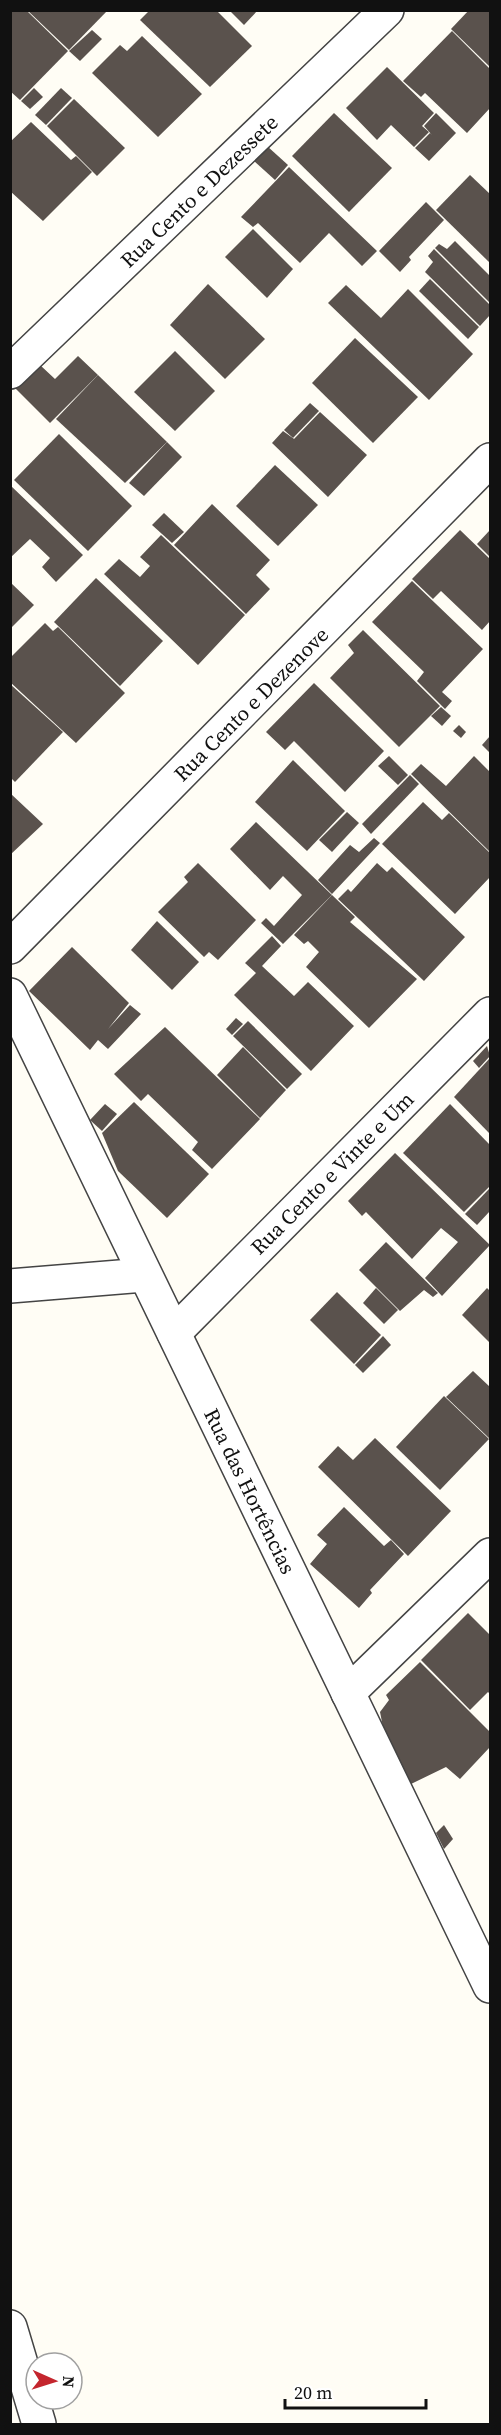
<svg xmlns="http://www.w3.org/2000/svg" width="501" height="2435" font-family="'Source Serif 4',serif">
  <rect width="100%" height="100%" fill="#fffdf5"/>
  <g fill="#5a524d">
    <polygon points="10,10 26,10 68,51 20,100 10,91"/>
    <polygon points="27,10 108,10 69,50"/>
    <polygon points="150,10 216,10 252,46 210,87 140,20"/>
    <polygon points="229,10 258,10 244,25"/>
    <polygon points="469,10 490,10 489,66 451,29"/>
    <polygon points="92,30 102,39 80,61 69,51"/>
    <polygon points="452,31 490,69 490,108 467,133 425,93 421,97 403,81"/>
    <polygon points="142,36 202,94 158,137 92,73 120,45 127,51"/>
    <polygon points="387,67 434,113 422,126 429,132 414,147 391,125 377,140 346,108"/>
    <polygon points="34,88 43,97 30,109 21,101"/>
    <polygon points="61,88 72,98 46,125 35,115"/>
    <polygon points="74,99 125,148 97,176 47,126"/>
    <polygon points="334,113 392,168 349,212 292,156"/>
    <polygon points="436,113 456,133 429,161 415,148 430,133 432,135 424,126"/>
    <polygon points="31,122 71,160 76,156 92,172 43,221 10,191 10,142"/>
    <polygon points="267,146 288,165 275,180 253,160"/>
    <polygon points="289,167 377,251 362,266 329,233 300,263 258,223 253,227 241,217"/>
    <polygon points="470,175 490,194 490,263 436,210"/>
    <polygon points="426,202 444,220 409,257 411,260 400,272 379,251"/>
    <polygon points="253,229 293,269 267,298 225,257"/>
    <polygon points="455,241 490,276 490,303 435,248 439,244 447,249"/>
    <polygon points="434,249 490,305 490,315 480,326 425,272 433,262 428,256"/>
    <polygon points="430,279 479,327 468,339 419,291"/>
    <polygon points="208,284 265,339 225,379 170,325"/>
    <polygon points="346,285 381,318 408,289 473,354 429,400 328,303"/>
    <polygon points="355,338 418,397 373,443 312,383"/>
    <polygon points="175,351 215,391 175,431 134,392"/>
    <polygon points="78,356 98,375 50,423 15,388 40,365 55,379"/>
    <polygon points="98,375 167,442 125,483 56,419"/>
    <polygon points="310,403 319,411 293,438 284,430"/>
    <polygon points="320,412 367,455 328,497 272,443 283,431 297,441 294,439"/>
    <polygon points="59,434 132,506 88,551 14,480"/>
    <polygon points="167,442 182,457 144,496 129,483"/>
    <polygon points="275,465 318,505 278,546 236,506"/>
    <polygon points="10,485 83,555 56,582 42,567 50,558 30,539 10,558"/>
    <polygon points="212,504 270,560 256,575 270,589 246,614 174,545"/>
    <polygon points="164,513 184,532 172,543 152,525"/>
    <polygon points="460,530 490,559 490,621 482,630 441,591 433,599 412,579"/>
    <polygon points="490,530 490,557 477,544"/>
    <polygon points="161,535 245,615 198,665 104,574 119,559 140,577 150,566 140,557"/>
    <polygon points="96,578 163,641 120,686 54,622"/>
    <polygon points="412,581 483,649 442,692 452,701 445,709 417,681 424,672 372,622"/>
    <polygon points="10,582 34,605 10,629"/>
    <polygon points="45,623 53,631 58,627 125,693 76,743 10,682 10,658"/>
    <polygon points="363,630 440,706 399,747 330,678 354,653 348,645"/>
    <polygon points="314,683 384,751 345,792 294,741 285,750 266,732"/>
    <polygon points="10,684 63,732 15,782 10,777"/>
    <polygon points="441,707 451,716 442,726 431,716"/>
    <polygon points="459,725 466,732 461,738 453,731"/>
    <polygon points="490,736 490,753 482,745"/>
    <polygon points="389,756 408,775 398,785 378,766"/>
    <polygon points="474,756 490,772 490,852 411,774 421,764 446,786"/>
    <polygon points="293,760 345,811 307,851 255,802"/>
    <polygon points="410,775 419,784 371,834 362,824"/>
    <polygon points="10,793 43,824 10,855"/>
    <polygon points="423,802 442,820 449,813 490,853 490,877 455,914 382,844"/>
    <polygon points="347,812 359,823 332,852 319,840"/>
    <polygon points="256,822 332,895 283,944 261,923 266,918 274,926 302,895 283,876 270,890 230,849"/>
    <polygon points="374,838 380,843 332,894 318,880 350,845 359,852"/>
    <polygon points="198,863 256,920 218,960 209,952 204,957 158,912 188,882 184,877"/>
    <polygon points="377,863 387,872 392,867 465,937 424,981 338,899 348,889 351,892"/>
    <polygon points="332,895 355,917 350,922 417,979 369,1028 306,967 319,952 308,941 304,944 294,935"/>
    <polygon points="157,921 199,962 172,990 131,950"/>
    <polygon points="272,936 281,946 262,966 294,996 308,982 354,1026 311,1071 234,995 256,973 245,963"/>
    <polygon points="72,947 129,1003 108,1029 130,1005 141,1014 108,1049 98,1040 90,1050 29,991"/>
    <polygon points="236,1018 243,1024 232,1035 226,1029"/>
    <polygon points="248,1021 302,1074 287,1089 233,1036"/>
    <polygon points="165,1027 260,1119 212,1169 192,1150 198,1142 148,1094 141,1101 114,1074"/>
    <polygon points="487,1046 490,1056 479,1068 473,1061"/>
    <polygon points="243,1047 286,1090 260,1118 217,1075"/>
    <polygon points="490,1058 490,1134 454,1097"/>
    <polygon points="134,1102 209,1174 167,1218 118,1171 102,1133"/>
    <polygon points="105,1104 117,1114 102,1131 90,1120"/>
    <polygon points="450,1104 490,1145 490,1186 464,1212 403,1153"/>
    <polygon points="395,1153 490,1245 442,1296 425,1278 458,1242 441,1228 412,1259 366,1212 362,1216 348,1201"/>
    <polygon points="490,1188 490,1211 477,1225 465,1214"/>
    <polygon points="386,1242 438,1293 433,1297 424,1290 400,1311 359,1270"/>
    <polygon points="376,1288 398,1310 384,1324 363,1303"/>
    <polygon points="487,1288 490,1291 490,1343 462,1315"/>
    <polygon points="337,1292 381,1335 354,1364 310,1320"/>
    <polygon points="383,1336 391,1345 363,1373 355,1365"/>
    <polygon points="473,1371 490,1387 490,1439 446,1397"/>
    <polygon points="444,1396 489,1439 440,1490 396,1447"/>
    <polygon points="375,1438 451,1511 408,1556 318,1467 338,1446 353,1460"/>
    <polygon points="344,1507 384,1546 391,1540 404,1554 370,1590 372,1593 359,1608 310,1564 327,1544 317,1535"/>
    <polygon points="468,1613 490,1635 490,1694 488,1692 470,1710 421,1660"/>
    <polygon points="420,1662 490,1732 490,1747 460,1779 446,1767 411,1784 383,1727 380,1712 389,1700 386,1695"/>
    <polygon points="444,1825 453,1839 444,1849 436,1833"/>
  </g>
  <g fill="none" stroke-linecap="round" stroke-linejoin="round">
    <defs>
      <g id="minor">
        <polyline points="10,372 387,10"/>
        <polyline points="10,947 490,460"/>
        <polyline points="10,995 490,1986"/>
        <polyline points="10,1286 144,1275"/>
        <polyline points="174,1333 490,1014"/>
        <polyline points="348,1693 490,1555"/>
        <polyline points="10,2327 39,2424"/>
      </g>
    </defs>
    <use href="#minor" stroke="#444" stroke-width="36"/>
    <use href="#minor" stroke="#fff" stroke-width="33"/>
  </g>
  <g text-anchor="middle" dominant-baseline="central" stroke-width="6" stroke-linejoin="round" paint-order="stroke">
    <g font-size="21" fill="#111" stroke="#fff">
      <text transform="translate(199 191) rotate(-44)">Rua Cento e Dezessete</text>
      <text transform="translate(251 704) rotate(-45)">Rua Cento e Dezenove</text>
      <text transform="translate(332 1173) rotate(-45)">Rua Cento e Vinte e Um</text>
      <text transform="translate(250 1491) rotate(64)">Rua das Hortências</text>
    </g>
  </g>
  <rect width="501" height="2435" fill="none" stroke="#111111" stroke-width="24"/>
  <g transform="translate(54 2381) rotate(93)"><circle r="28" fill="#ffffff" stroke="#a0a0a0" stroke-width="1.5"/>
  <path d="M0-4.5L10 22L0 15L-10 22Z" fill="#c4262e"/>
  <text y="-9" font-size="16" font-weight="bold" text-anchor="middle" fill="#111111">N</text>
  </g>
  <path d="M285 2399v9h141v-9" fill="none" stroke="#111111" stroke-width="3"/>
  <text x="294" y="2399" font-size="18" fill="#111111" stroke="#ffffff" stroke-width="4.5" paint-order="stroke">20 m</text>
</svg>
